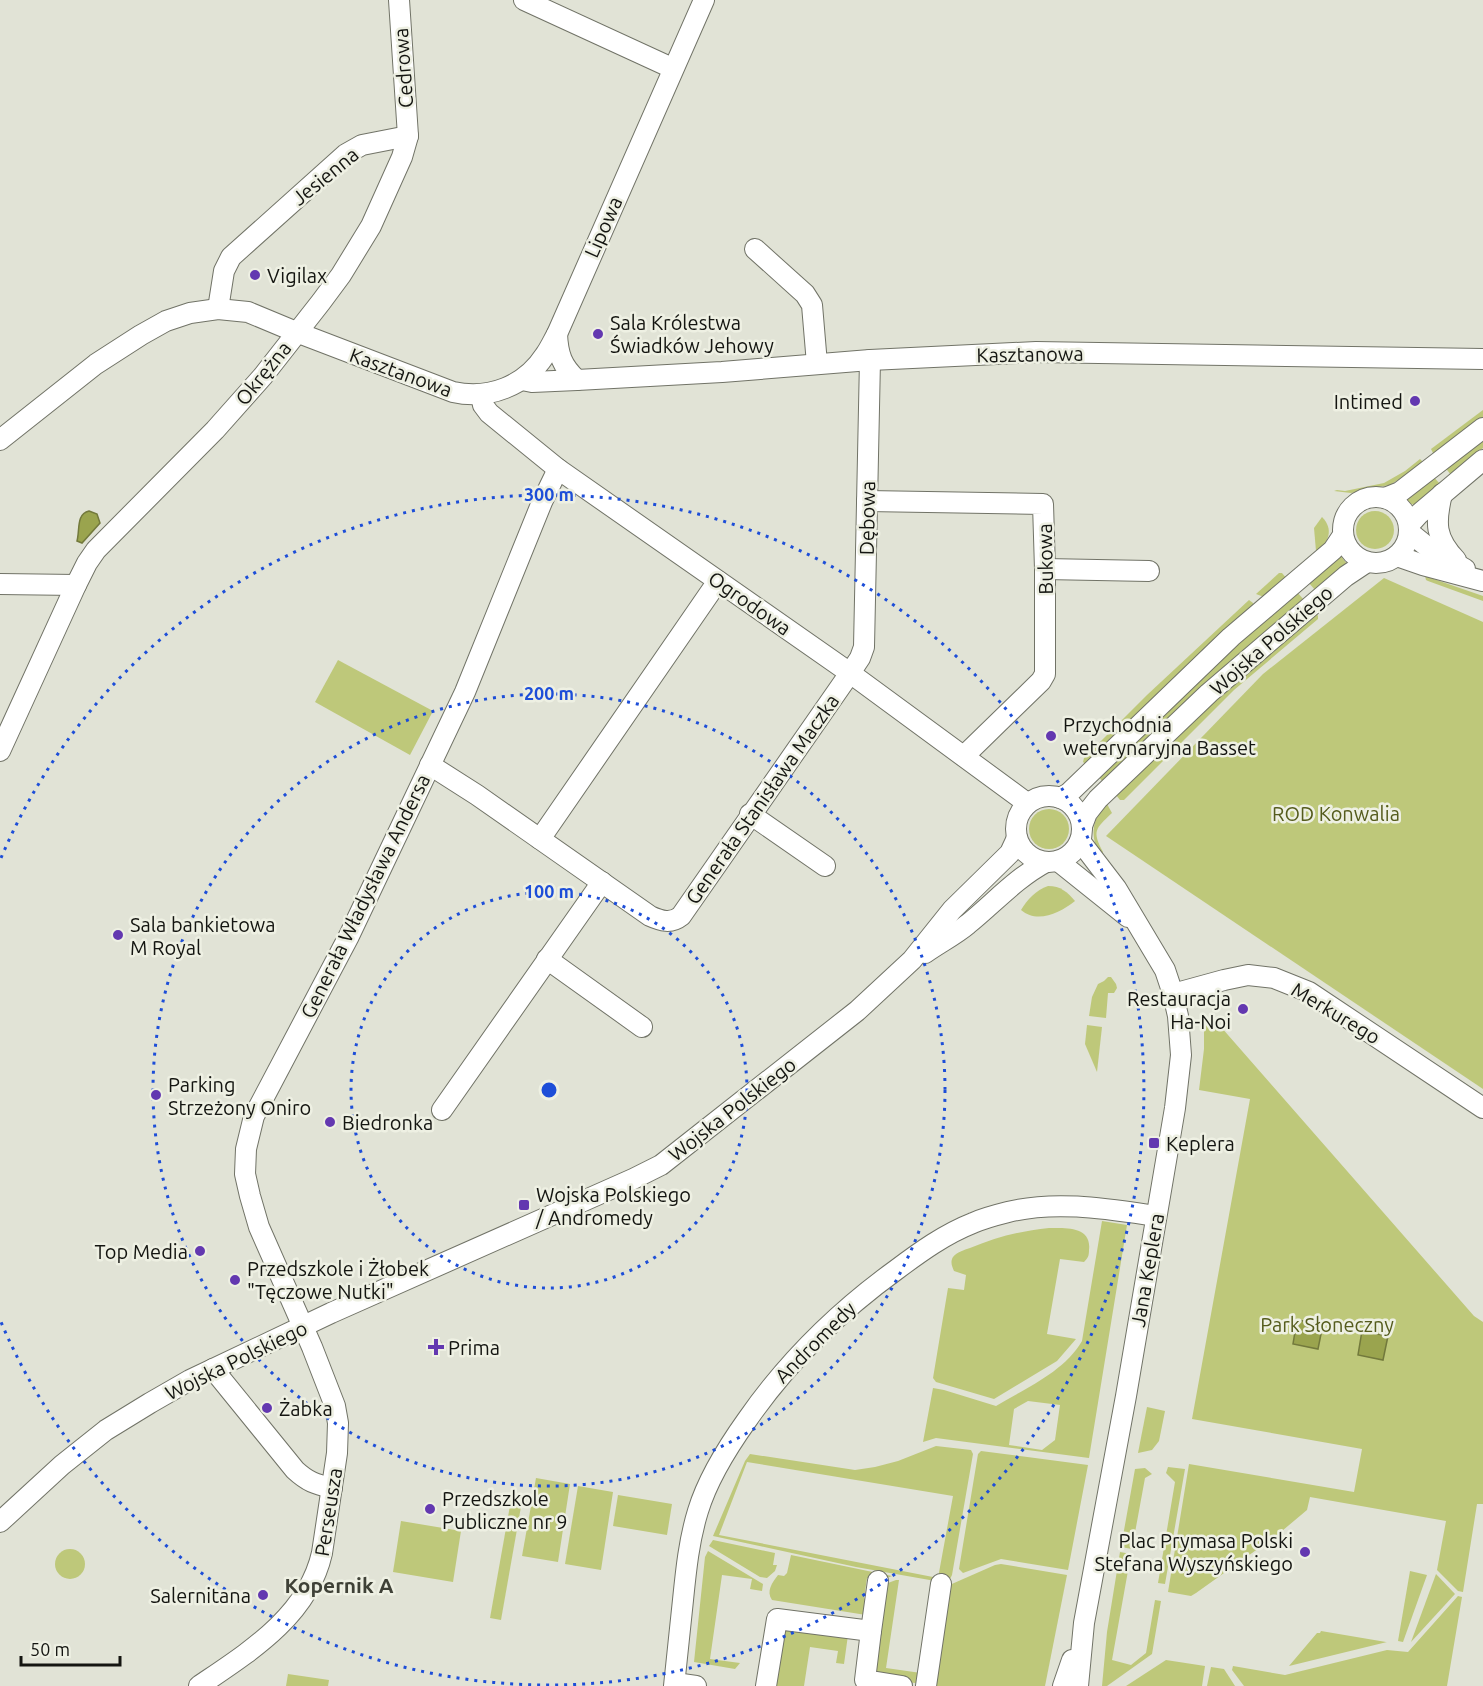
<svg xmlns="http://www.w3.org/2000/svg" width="1483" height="1686" font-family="Ubuntu,sans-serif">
  <rect width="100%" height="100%" fill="#e1e3d6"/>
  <g fill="#bec87a" fill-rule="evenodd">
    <polygon points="1483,410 1483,418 1434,455 1431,449"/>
    <polygon points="1483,436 1483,448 1451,475 1444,466"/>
    <polygon points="1420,459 1424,463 1390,485 1372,488 1351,493 1334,491 1337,490 1345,491 1384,483 1405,471"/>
    <polygon points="1432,475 1440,484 1416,505 1411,504 1406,499"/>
    <circle cx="1375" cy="530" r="19"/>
    <path d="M1322 517C1334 529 1329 543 1316 551L1314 528Z"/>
    <polygon points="1340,555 1347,564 1316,591 1308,582"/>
    <polygon points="1279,573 1282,573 1287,579 1264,597 1256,594"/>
    <polygon points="1425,576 1483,596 1483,601 1428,581 1426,580"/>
    <polygon points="1384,578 1483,622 1483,1089 1106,836 1263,674"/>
    <polygon points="1297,592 1304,600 1103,782 1097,775 1203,673"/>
    <polygon points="1249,600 1253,603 1254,606 1087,765 1083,762 1084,758 1147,695"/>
    <polygon points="1315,611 1318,616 1318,619 1234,690 1124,800 1120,800 1116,795 1186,724"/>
    <polygon points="338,660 433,711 410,755 315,702"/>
    <path d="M1107 804 1112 813C1095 829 1092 831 1103 852L1100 856C1091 837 1090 821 1107 804Z"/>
    <circle cx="1049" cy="829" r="20"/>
    <path d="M1048 886C1061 886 1067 892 1075 901 1060 913 1037 924 1021 910 1027 900 1036 890 1048 886Z"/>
    <polygon points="1108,977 1111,977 1116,984 1117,988 1114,993 1108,993 1106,1018 1089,1016 1092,997 1098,984 1104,981"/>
    <polygon points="1204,1018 1214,1019 1474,1316 1483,1322 1483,1504 1477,1504 1463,1592 1458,1591 1437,1570 1446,1521 1310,1497 1307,1510 1276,1536 1196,1593 1191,1596 1168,1592 1189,1464 1354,1492 1362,1449 1192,1419 1250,1099 1199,1090 1204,1049"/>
    <polygon points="1087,1025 1102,1027 1097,1072 1085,1044"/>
    <path d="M1102 1221 1127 1225 1089 1458 936 1438 923 1442 933 1388 944 1390 996 1406C1026 1388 1064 1372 1082 1341ZM1028 1401 1060 1405 1055 1440 1042 1450 1009 1445 1014 1409Z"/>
    <path d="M1049 1228C1065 1228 1092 1226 1089 1250 1089 1256 1088 1258 1084 1262L1060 1259 1047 1334 1076 1339 1057 1361 994 1399 936 1382 933 1378 948 1288 964 1290 966 1275 954 1271C952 1266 950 1262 953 1257 957 1252 964 1250 970 1248 997 1237 1020 1231 1049 1228Z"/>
    <polygon points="1147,1407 1165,1411 1159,1441 1152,1450 1138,1453"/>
    <path d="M936 1446 971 1450 973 1454 952 1575 950 1579 941 1582 856 1567 713 1536 745 1461 750 1454 855 1470 875 1467 898 1461ZM747 1462 953 1496 938 1578 719 1535Z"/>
    <polygon points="981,1451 1088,1465 1068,1570 1001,1559 963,1573 959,1569 978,1454"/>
    <polygon points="1168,1467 1185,1469 1165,1584 1158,1583 1175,1482 1166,1473"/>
    <polygon points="1145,1468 1152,1474 1145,1478 1132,1549 1121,1547 1135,1469"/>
    <polygon points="536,1478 570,1484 558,1562 522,1556"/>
    <polygon points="578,1486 613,1492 601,1570 565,1564"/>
    <polygon points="618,1495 672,1504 667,1535 613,1526"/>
    <polygon points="511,1500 522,1501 501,1620 490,1618"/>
    <polygon points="401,1521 461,1531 453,1582 393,1572"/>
    <polygon points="713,1540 775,1553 773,1565 777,1565 775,1571 767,1578 760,1577 709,1546"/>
    <circle cx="70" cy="1564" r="15"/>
    <polygon points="708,1551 763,1584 762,1591 750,1589 752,1579 722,1575 710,1659 740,1663 735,1669 694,1662 705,1557"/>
    <polygon points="1120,1552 1131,1554 1112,1660 1131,1665 1146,1653 1155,1600 1161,1601 1152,1654 1107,1686 1102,1686 1107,1632"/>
    <path d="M791 1555 892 1576 887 1578H867L864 1598 867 1601 866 1615 772 1600C766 1591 772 1583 778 1575L784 1576 787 1573Z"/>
    <polygon points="1001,1564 1067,1575 1045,1686 930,1686 945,1587 995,1565"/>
    <polygon points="1410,1571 1427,1575 1403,1642 1398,1641"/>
    <polygon points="1436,1574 1455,1594 1411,1642"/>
    <polygon points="896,1580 899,1580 886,1668 921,1673 918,1682 915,1683 885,1678 877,1675 875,1671 886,1588 888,1583"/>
    <polygon points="1458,1596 1462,1597 1447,1686 1244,1686 1232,1670 1233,1666 1285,1675 1387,1650 1408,1652"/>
    <polygon points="783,1629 848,1635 844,1664 836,1663 838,1651 810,1647 804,1686 773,1686"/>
    <polygon points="1321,1631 1386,1642 1387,1642 1289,1666 1317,1633 1320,1633"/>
    <polygon points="1166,1660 1205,1666 1202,1686 1126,1686"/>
    <polygon points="1211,1667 1224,1669 1235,1686 1207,1686"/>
    <polygon points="288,1674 329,1680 328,1686 286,1686"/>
  </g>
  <g fill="#9aa44e" stroke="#72793c" stroke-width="1.5">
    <path d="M89 511 97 514 100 523 82 543 77 541C80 530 76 514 89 511Z"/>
    <polygon points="1297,1320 1323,1324 1318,1349 1293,1344"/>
    <polygon points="1362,1331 1388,1336 1383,1360 1358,1355"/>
  </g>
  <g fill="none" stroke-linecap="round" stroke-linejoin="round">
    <defs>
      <g id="minor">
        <polyline points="524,0 672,68"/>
        <polyline points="755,249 805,294 812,305 817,364"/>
        <polyline points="218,309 224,271 231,257 346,154 362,145 408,136"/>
        <path d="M557 334C558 355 562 366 577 380"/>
        <polyline points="522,380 532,382 577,380 722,372 870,360 1036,352 1483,359"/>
        <polyline points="481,395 483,405 489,413 558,469 850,673 1027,803"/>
        <path d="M0 440 96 364 141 335 166 321 190 313 218 309 248 312 296 332 453 392C489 400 525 386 545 355 550 348 553 341 557 334L704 0"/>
        <path d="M1442 494C1435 523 1435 538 1456 560"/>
        <circle cx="1376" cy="530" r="33"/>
        <polyline points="1385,498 1400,492 1483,428"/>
        <polyline points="867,501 1043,504 1045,569 1045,674 1041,681 964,756"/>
        <polyline points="1409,525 1419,514 1483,460"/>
        <polyline points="1409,532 1430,549 1465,569"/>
        <polyline points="1397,556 1423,565 1483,581"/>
        <polyline points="1045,569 1149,571"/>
        <polyline points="0,584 76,585"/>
        <polyline points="0,751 76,585 87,563 96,550 215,430 263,376 321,302 341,275 371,226 402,157 408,136 399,0"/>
        <path d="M430 765 477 795 650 916C661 921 671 924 681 916L850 673 860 658 864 647 870 360"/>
        <circle cx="1049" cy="829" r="33"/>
        <polyline points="1060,798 1069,793 1231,637 1333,550 1343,535"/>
        <polyline points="750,814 825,866"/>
        <polyline points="1082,826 1087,813 1098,799 1209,693 1346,576 1367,562"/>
        <polyline points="540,839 718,581"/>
        <polyline points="1058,861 1128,917"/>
        <path d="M925 953C939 943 955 935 968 924 994 903 1016 878 1046 862"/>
        <polyline points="547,959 642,1027"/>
        <polyline points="1173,994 1224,980 1248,975 1274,978 1309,992 1483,1108"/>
        <polyline points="442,1110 602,882"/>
        <path d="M213 1369 295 1470C308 1482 315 1484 332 1488"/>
        <polyline points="0,1522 62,1465 106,1430 150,1403 190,1380 331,1313 633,1179 661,1165 857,1011 912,960 952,910 1010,853 1017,838"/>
        <polyline points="871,1631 878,1581"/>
        <polyline points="675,1683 696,1686"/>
        <path d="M199 1686C249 1652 308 1616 322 1553L337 1453 338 1423 335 1406 312 1347 259 1227 250 1196 245 1174 246 1149 254 1116 349 936 465 692 542 502 558 469"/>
        <path d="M674 1686C677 1657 680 1629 683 1600 686 1570 689 1540 698 1511 708 1478 727 1448 747 1420 788 1361 838 1312 896 1270 920 1252 945 1234 973 1223 984 1218 996 1215 1008 1212 1056 1200 1108 1209 1156 1216"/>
        <polyline points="766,1686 777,1619 871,1631 865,1680 902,1686"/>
        <polyline points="926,1686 941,1584"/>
        <polyline points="1063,1686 1072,1660"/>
        <polyline points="1078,1686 1084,1623 1126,1396 1175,1108 1181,1055 1178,1016 1173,994 1165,970 1116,888 1080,841"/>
      </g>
    </defs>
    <use href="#minor" stroke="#717367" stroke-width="22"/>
    <use href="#minor" stroke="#fff" stroke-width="20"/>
  </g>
  <g fill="none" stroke="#1d4ed8" stroke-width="3" stroke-dasharray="3 6">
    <circle cx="549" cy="1090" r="198"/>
    <circle cx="549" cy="1090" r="396"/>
    <path d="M1 858A595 595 0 1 1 1 1322"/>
  </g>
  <g fill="#6338b0" stroke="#eef0e3" stroke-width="2">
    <circle cx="255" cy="275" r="6"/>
    <circle cx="598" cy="334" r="6"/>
    <circle cx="1415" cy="401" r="6"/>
    <circle cx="1051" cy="736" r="6"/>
    <circle cx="118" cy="935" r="6"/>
    <circle cx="1243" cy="1009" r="6"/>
    <circle cx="156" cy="1095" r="6"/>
    <circle cx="330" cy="1122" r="6"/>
    <rect x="1148" y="1137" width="12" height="12" rx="3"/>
    <rect x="518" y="1199" width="12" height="12" rx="3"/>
    <circle cx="200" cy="1251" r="6"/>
    <circle cx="235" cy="1280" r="6"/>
    <path d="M433 1338h6v6h6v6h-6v6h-6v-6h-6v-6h6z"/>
    <circle cx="267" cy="1408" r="6"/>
    <circle cx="430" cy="1509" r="6"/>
    <circle cx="1305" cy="1552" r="6"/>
    <circle cx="263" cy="1595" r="6"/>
  </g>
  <g text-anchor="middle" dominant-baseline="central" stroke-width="5" stroke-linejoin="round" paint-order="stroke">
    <g font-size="20" fill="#141511" stroke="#eef0e3">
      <text transform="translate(403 68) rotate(-94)">Cedrowa</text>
      <text transform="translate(325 176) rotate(-39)">Jesienna</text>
      <text transform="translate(603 227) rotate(-66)">Lipowa</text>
      <text transform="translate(1030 354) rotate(-1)">Kasztanowa</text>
      <text transform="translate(401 372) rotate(20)">Kasztanowa</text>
      <text transform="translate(263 373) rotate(-51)">Okrężna</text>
      <text transform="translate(867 518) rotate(-89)">Dębowa</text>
      <text transform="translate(1045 559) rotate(-91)">Bukowa</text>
      <text transform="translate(750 603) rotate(35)">Ogrodowa</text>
      <text transform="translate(1271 640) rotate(-41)">Wojska Polskiego</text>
      <text transform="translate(762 799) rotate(-55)">Generała Stanisława Maczka</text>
      <text transform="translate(365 896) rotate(-64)">Generała Władysława Andersa</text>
      <text transform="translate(1336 1013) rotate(31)">Merkurego</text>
      <text transform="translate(732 1109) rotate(-38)">Wojska Polskiego</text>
      <text transform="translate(1147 1270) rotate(-80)">Jana Keplera</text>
      <text transform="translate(815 1342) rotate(-45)">Andromedy</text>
      <text transform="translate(236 1360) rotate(-26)">Wojska Polskiego</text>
      <text transform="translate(328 1512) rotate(-81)">Perseusza</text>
    </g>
    <g font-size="20" fill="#141511" stroke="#eef0e3" text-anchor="start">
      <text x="267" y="275">Vigilax</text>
      <text x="610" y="322">Sala Królestwa<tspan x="610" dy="23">Świadków Jehowy</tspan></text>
      <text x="1403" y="401" text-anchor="end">Intimed</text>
      <text x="1063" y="724">Przychodnia<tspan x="1063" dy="23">weterynaryjna Basset</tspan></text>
      <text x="130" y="924">Sala bankietowa<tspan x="130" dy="23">M Royal</tspan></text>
      <text x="1231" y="998" text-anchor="end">Restauracja<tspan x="1231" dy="23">Ha-Noi</tspan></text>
      <text x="168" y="1084">Parking<tspan x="168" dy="23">Strzeżony Oniro</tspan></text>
      <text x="342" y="1122">Biedronka</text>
      <text x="1166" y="1143">Keplera</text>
      <text x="536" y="1194">Wojska Polskiego<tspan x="536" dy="23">/ Andromedy</tspan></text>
      <text x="188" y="1251" text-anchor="end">Top Media</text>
      <text x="247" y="1268">Przedszkole i Żłobek<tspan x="247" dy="23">"Tęczowe Nutki"</tspan></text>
      <text x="448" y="1347">Prima</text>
      <text x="279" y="1408">Żabka</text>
      <text x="442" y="1498">Przedszkole<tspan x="442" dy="23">Publiczne nr 9</tspan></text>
      <text x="1293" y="1540" text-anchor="end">Plac Prymasa Polski<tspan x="1293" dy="23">Stefana Wyszyńskiego</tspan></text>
      <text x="251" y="1595" text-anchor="end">Salernitana</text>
    </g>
    <g font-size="20" fill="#555c1d" stroke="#eef0e3">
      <text x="1336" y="813">ROD Konwalia</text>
      <text x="1327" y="1324">Park Słoneczny</text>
    </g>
    <g font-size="21" font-weight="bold" fill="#3f4137" stroke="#eef0e3">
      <text x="339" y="1585">Kopernik A</text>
    </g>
  </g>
  <circle cx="549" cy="1090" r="9" fill="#1d4ed8" stroke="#eef0e3" stroke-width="3"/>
  <g font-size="18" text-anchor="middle" font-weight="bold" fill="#1d4ed8" stroke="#eef0e3" stroke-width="5" stroke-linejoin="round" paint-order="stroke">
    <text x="549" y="501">300 m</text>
    <text x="549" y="700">200 m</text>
    <text x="549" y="898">100 m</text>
  </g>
  <path d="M21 1656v9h99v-9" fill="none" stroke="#141511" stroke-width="3"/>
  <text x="30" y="1656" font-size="18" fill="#141511" stroke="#eef0e3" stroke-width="4.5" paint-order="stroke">50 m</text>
</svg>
